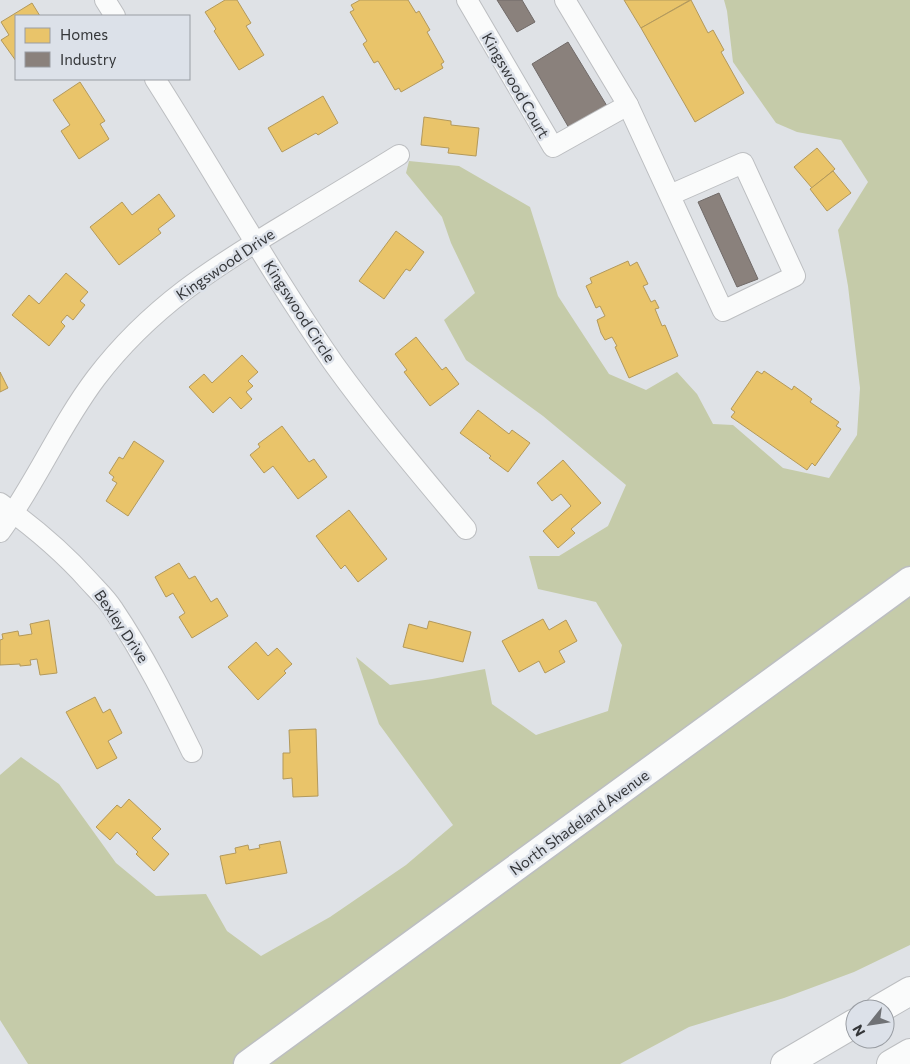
<svg xmlns="http://www.w3.org/2000/svg" width="910" height="1064" font-family="Commissioner,sans-serif">
  <rect width="100%" height="100%" fill="#dfe2e6"/>
  <polygon fill="#c5cba9" points="724,0 910,0 910,945 854,972 784,998 689,1027 620,1064 28,1064 0,1020 0,775 21,757 59,784 116,863 156,896 206,894 227,931 261,956 330,917 406,865 453,825 379,724 356,657 390,685 432,679 485,669 492,704 536,735 608,711 622,645 596,602 538,589 529,556 559,556 608,526 626,485 543,416 466,360 444,320 475,293 451,243 442,217 406,173 409,161 459,166 530,207 558,296 609,374 646,390 677,372 697,394 713,424 733,425 783,468 829,478 857,435 860,388 848,286 838,230 868,182 841,140 797,132 776,123 733,62 727,11"/>
  <g fill="#e9c46a" stroke="#b3995b">
    <polygon points="225,0 237,0 251,23 246,26 264,55 239,70 214,31 216,29 205,12"/>
    <polygon points="360,0 408,0 416,13 419,11 430,30 427,32 444,62 441,64 443,68 401,92 399,88 395,90 378,61 374,63 363,44 367,41 350,12 354,10 351,5"/>
    <polygon points="624,0 690,0 641,28"/>
    <polygon points="691,0 708,33 713,30 724,50 721,52 744,93 695,122 641,28"/>
    <polygon points="32,3 40,16 16,16 16,61 1,40 9,35 1,22"/>
    <polygon points="80,82 105,121 100,124 109,139 79,159 61,131 70,125 53,100"/>
    <polygon points="323,96 338,123 318,135 316,133 282,152 268,128"/>
    <polygon points="424,117 451,121 451,125 479,128 476,156 448,153 449,148 421,145"/>
    <polygon points="817,148 835,169 812,188 794,167"/>
    <polygon points="833,171 851,193 827,211 810,189"/>
    <polygon points="159,194 175,216 158,229 161,233 119,265 90,227 122,202 132,215"/>
    <polygon points="396,231 424,252 410,271 406,269 384,299 359,281"/>
    <polygon points="628,261 630,266 637,262 648,284 643,286 651,302 655,300 659,308 655,309 662,326 665,325 678,356 629,378 615,347 617,346 612,337 605,340 601,333 597,320 605,316 600,306 596,308 586,286 592,283 590,278"/>
    <polygon points="66,273 88,292 80,301 85,305 73,320 67,315 61,322 65,326 49,346 12,315 29,295 39,304"/>
    <polygon points="416,337 442,370 446,367 459,384 430,406 404,372 407,370 395,354"/>
    <polygon points="242,355 258,372 248,381 253,386 246,392 252,399 241,409 230,397 213,413 189,387 204,374 212,383"/>
    <polygon points="757,371 762,374 764,371 792,390 794,386 812,399 810,402 839,422 836,426 841,429 815,466 812,463 807,470 731,417 735,412 731,409"/>
    <polygon points="0,372 8,388 0,392"/>
    <polygon points="478,410 509,434 512,430 530,443 508,472 489,458 491,456 460,433"/>
    <polygon points="282,426 309,462 314,459 327,477 298,499 273,466 264,473 250,455 260,447 258,444"/>
    <polygon points="134,441 164,461 128,516 106,501 117,483 112,480 114,477 109,473 119,457 123,459"/>
    <polygon points="563,460 601,503 571,529 575,533 558,548 543,531 571,506 561,494 552,501 537,483"/>
    <polygon points="349,510 387,559 358,582 345,565 341,569 316,536"/>
    <polygon points="179,563 189,579 195,576 211,602 217,598 228,616 192,638 179,617 185,613 173,593 166,597 155,577"/>
    <polygon points="543,619 549,630 566,620 577,641 559,651 565,662 545,673 539,661 519,672 502,641"/>
    <polygon points="49,620 57,673 40,675 37,659 30,660 31,665 20,666 20,664 0,665 0,640 3,639 2,634 18,631 19,636 32,634 30,624"/>
    <polygon points="429,621 471,632 463,662 403,647 409,624 427,629"/>
    <polygon points="256,642 268,656 277,648 292,664 284,671 286,673 258,700 228,667"/>
    <polygon points="95,697 103,713 110,709 122,733 108,741 117,758 97,769 66,712"/>
    <polygon points="316,729 318,796 293,797 292,778 283,779 283,753 290,753 289,730"/>
    <polygon points="129,799 161,829 152,838 169,854 154,871 136,854 138,852 117,832 110,840 96,827 117,805 121,808"/>
    <polygon points="280,841 287,873 226,884 220,856 236,853 235,848 248,845 249,850 260,848 259,845"/>
  </g>
  <g fill="#8a817c" stroke="#706a68">
    <polygon points="497,0 522,0 535,22 517,32"/>
    <polygon points="568,42 607,106 569,128 532,64"/>
    <polygon points="719,193 758,279 737,287 698,202"/>
  </g>
  <g fill="none" stroke-linecap="round" stroke-linejoin="round">
    <defs>
      <g id="minor">
        <polyline points="105,0 115,16"/>
        <polyline points="467,0 553,147 628,105"/>
        <polyline points="565,0 628,105 723,311 795,276 743,163 670,195"/>
        <path d="M155 79C215 173 270 272 334 364 375 421 421 475 466 529"/>
        <path d="M0 503C32 526 62 551 88 580 97 590 106 598 113 609 144 655 168 703 192 752"/>
        <path d="M0 532C36 483 59 427 96 378 150 307 214 267 289 222 325 200 362 178 399 155"/>
      </g>
      <polyline id="major" points="247,1064 910,580"/>
      <g id="highway">
        <polyline points="879,1009 910,991"/>
        <polyline points="785,1064 855,1023"/>
        <polyline points="891,1064 910,1053"/>
      </g>
    </defs>
    <use href="#minor" stroke="#bcbec1" stroke-width="22"/>
    <use href="#major" stroke="#bcbec1" stroke-width="29"/>
    <use href="#highway" stroke="#bcbec1" stroke-width="30"/>
    <use href="#minor" stroke="#fafbfb" stroke-width="20"/>
    <use href="#major" stroke="#fafbfb" stroke-width="26"/>
    <use href="#highway" stroke="#fafbfb" stroke-width="28"/>
  </g>
  <g text-anchor="middle" dominant-baseline="central" stroke-width="5" stroke-linejoin="round" paint-order="stroke">
    <g font-size="15" fill="#343639" stroke="#dce1e9">
      <text transform="translate(516 85) rotate(60)">Kingswood Court</text>
      <text transform="translate(225 264) rotate(-34)">Kingswood Drive</text>
      <text transform="translate(300 311) rotate(57)">Kingswood Circle</text>
      <text transform="translate(122 626) rotate(56)">Bexley Drive</text>
      <text transform="translate(579 822) rotate(-36)">North Shadeland Avenue</text>
    </g>
  </g>
  <rect x="15" y="15" width="175" height="65" fill="#dce1e9" stroke="#999da3"/>
  <rect x="25" y="28" width="25" height="15" fill="#e9c46a" stroke="#999da3"/>
  <text x="60" y="40" font-size="15" fill="#343639">Homes</text>
  <rect x="25" y="52" width="25" height="15" fill="#8a817c" stroke="#999da3"/>
  <text x="60" y="65" font-size="15" fill="#343639">Industry</text>
  <g transform="translate(870 1024) rotate(240)"><circle r="24" fill="#dce1e9" stroke="#999da3"/>
  <path d="M0-4L9 19L0 12L-9 19Z" fill="#707276"/>
  <text y="-8" font-size="14" font-weight="bold" text-anchor="middle" fill="#343639">N</text>
  </g>
</svg>
